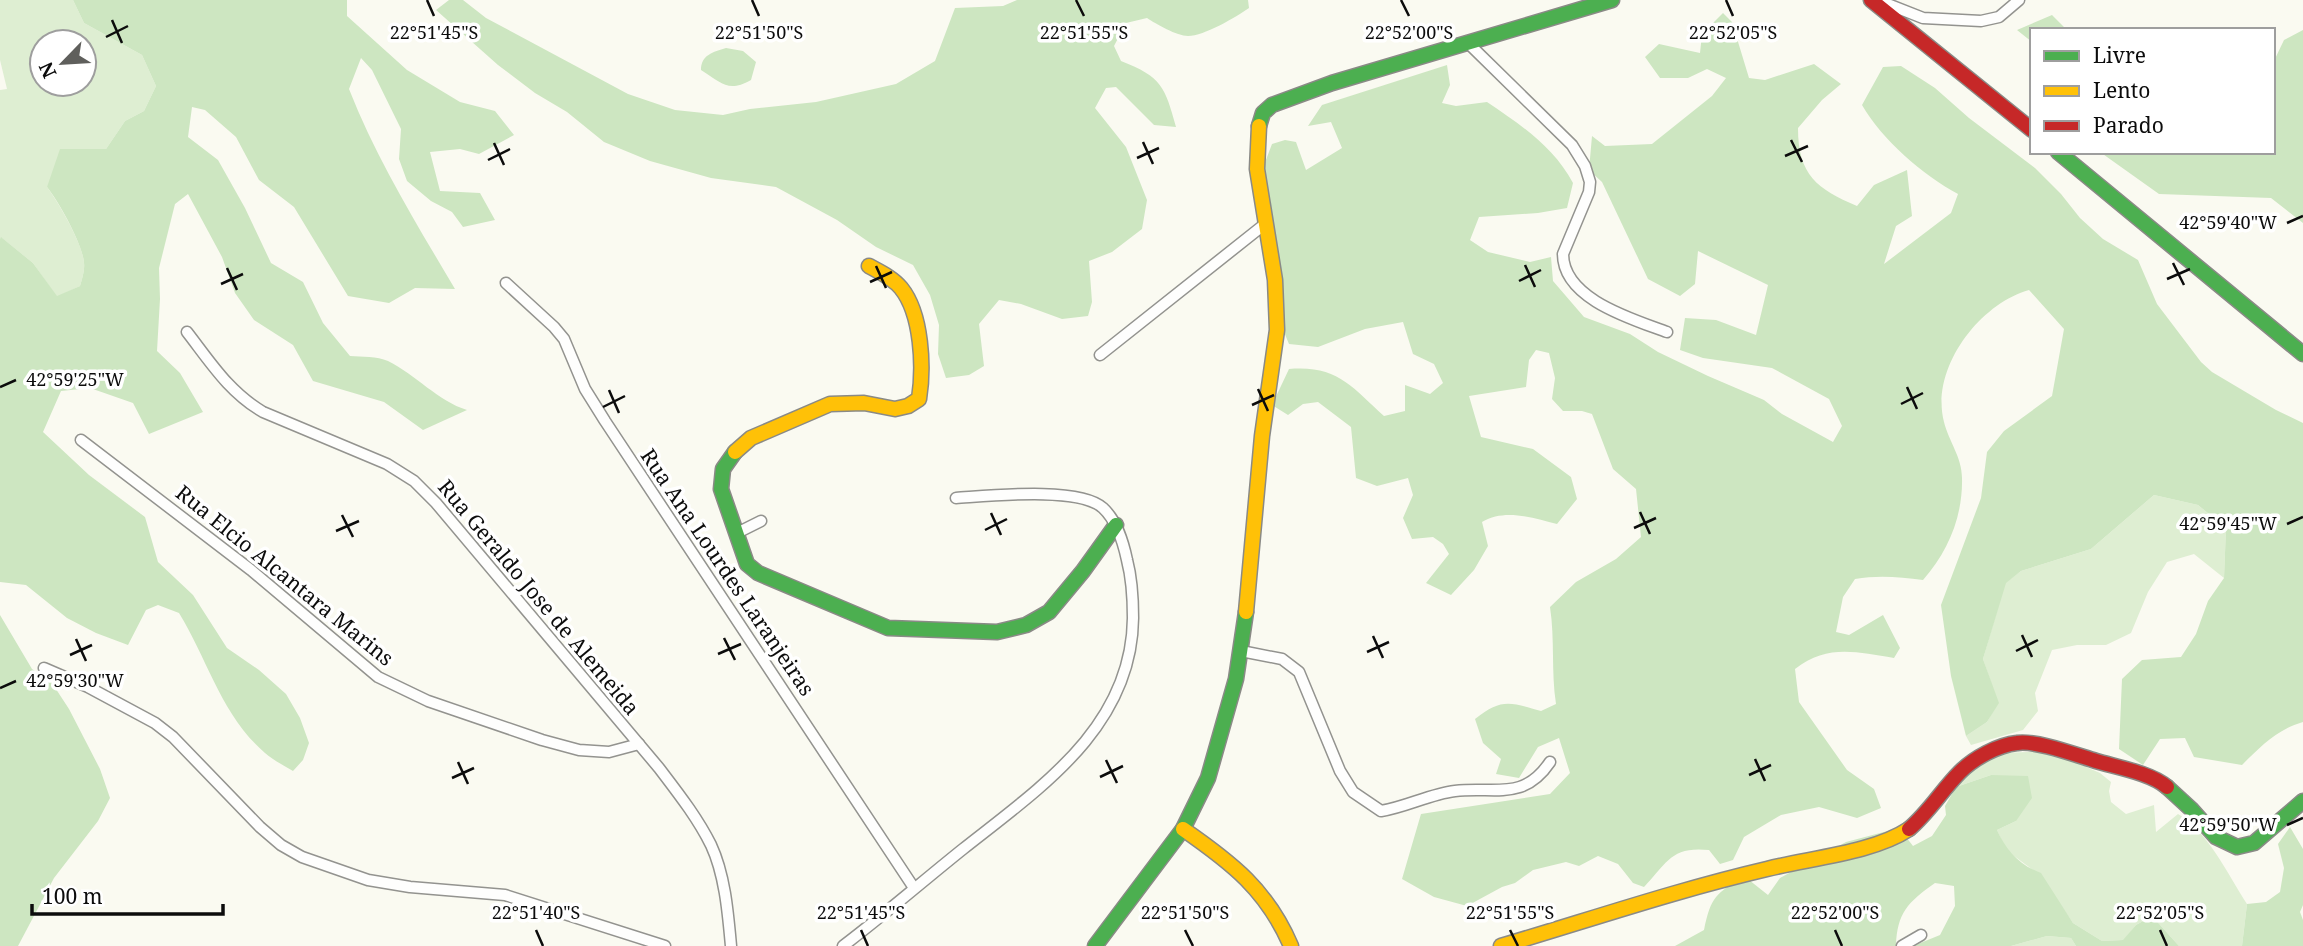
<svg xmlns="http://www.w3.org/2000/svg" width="2303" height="946" font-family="'Noto Serif',serif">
  <rect width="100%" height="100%" fill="#fafaf1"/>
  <g fill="#deeed2" fill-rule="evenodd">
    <path d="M0 0H73L84 23 142 55 156 86 144 111 125 121 106 149 47 187C59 203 83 245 84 263 85 270 82 279 80 286L57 297 33 263 2 238 0 239V90L7 89 0 60ZM42 42H84V84H42Z"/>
    <polygon points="2154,495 2198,505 2226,528 2224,578 2194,554 2167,562 2148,592 2131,633 2106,645 2077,645 2052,650 2035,693 2038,711 2023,730 1971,745 1966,736 1987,722 1998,703 1983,659 2005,583 2021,571 2091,549"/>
    <path d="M2050 751 2100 773 2111 782 2109 791 2111 802 2126 814 2154 805 2156 832 2178 814C2207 830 2229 876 2247 904L2242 946H2179L2152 916 2136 925 2124 940 2102 941 2073 923 2051 891 2033 870 2006 850 1997 830 2016 821 1991 775 1956 787 1968 767 2001 753Z"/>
    <polygon points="2047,936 2071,938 2076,946 2011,946"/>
  </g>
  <g fill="#cde6c1">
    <path d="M73 0H347V16L407 70 460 102 495 111 514 135 479 154 460 149 430 152 440 191 480 193 495 220 463 227 452 212 431 201 407 181 399 159 401 129 372 70 361 58 349 89C377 160 416 223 455 289L415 288 389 303 348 296 294 207 259 180 236 137 205 110 192 107 188 137 218 160 245 208 271 263 303 282 323 323 350 356C362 357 377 356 388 361 416 375 438 401 467 410L423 430 384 402 313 381 293 345 254 320 235 293 222 257 188 194 175 204 159 268 160 299 157 351 180 373 203 412 149 434 133 403 90 388 61 391 43 432 89 475 145 517 158 562 193 595 227 648 259 670 286 694 300 718 309 743 303 760 293 771C283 765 273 760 265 753 221 715 208 660 179 613L158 605 146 610 128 645 96 633 67 618 26 585 0 582V239L1 237 33 263 57 296 80 286C82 279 85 270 84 263 83 245 59 202 47 187L60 149H106L125 121 144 111 156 86 142 55 84 23Z"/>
    <path d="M449 0H463L486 18 628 94 675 110 723 115 750 109 816 102 896 84 935 61 955 8 1003 6 1017 0H1248L1249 8C1236 17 1204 36 1188 36 1177 36 1156 24 1147 18L1126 23 1114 46 1121 61C1162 77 1165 87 1176 127L1154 125 1116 87 1106 88 1095 108 1126 147 1147 200 1142 229 1112 252 1089 261 1092 302 1088 316 1062 319 1021 304 999 300 979 324 984 366 969 375 946 378 938 354 939 325 930 295 913 265 876 247 837 220 776 187 711 178 650 161 604 142 567 112 535 93 498 65 436 10Z"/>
    <path d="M1723 13 1732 22 1749 78 1765 80 1814 64 1841 84 1822 100 1798 128C1798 175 1817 189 1857 206L1874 185 1907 170 1912 216 1896 226 1884 264 1951 213 1958 194C1923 175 1882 140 1862 105L1883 67 1901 66 1935 88 1969 118 2035 168 2061 194 2080 218 2103 239 2138 260 2157 304 2201 362 2212 372 2276 410 2303 423V722C2278 729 2260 747 2242 765L2194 757 2185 738 2160 739 2143 765 2119 749 2122 679 2142 660 2181 657 2196 634 2208 601 2224 578 2226 528 2198 505 2154 495 2091 549 2021 571 2006 583 1983 659 1999 703 1987 722 1966 736 1951 676 1941 605 1981 498 1987 452 2004 431 2052 396 2064 329 2029 290C1979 304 1930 369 1944 422 1949 442 1962 457 1962 478 1963 516 1948 552 1923 580 1900 577 1878 575 1855 579L1843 597 1836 632 1849 635 1883 615 1900 648 1894 658C1856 652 1827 644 1795 669L1799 702 1847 770 1874 789 1881 808 1857 818 1819 807 1781 815 1744 837 1733 860 1720 864 1709 850C1671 846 1667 863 1644 887L1633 883 1618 864 1598 856 1579 866 1566 862 1533 870 1515 883 1502 887 1467 906 1434 897 1402 879 1421 814 1550 794 1570 773 1559 738 1538 747 1519 778 1496 774 1501 759 1483 743 1475 719C1501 698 1510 702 1541 711L1556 704C1551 671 1555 640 1550 607L1576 582 1616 559 1641 537 1636 489 1613 469 1592 414 1582 411H1563L1552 399 1555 378 1549 353 1536 350 1529 360 1526 387 1469 396 1481 437 1533 449 1571 477 1577 499 1557 524C1533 518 1505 508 1482 522L1488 546 1474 570 1451 595 1426 583 1449 554 1443 544 1433 537 1412 539 1403 518 1413 495 1408 478 1377 486 1356 478 1351 427 1318 402 1303 404 1288 415 1272 405 1289 369C1337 365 1351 386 1384 416L1405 411V385L1430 394 1443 383 1434 364 1413 354 1403 322 1365 329 1318 347 1289 344 1279 320 1261 173 1272 144 1285 140 1296 142 1306 170 1342 148 1331 122 1308 126 1322 105 1447 65 1450 85 1442 103 1456 106 1487 102C1521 125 1553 146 1573 183L1567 208 1538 213 1479 217 1470 240 1488 252 1530 262 1551 257 1553 281 1584 317 1630 334 1658 352 1708 376 1764 400 1782 414 1833 442 1842 426 1829 399 1772 368 1703 358 1680 350 1685 318 1716 320 1756 335 1768 285 1698 251 1695 284 1680 296 1648 279 1602 182 1589 170 1592 136 1605 146 1652 144 1712 96 1726 78 1707 69 1688 78H1660L1645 57 1659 44 1700 53 1702 34Z"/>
    <polygon points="2052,15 2067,30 2032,30 2032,42 2017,30"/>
    <polygon points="2303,30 2303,223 2271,198 2159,194 2100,152 2273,152 2273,63 2284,40"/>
    <path d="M726 48 743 51 756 62 751 80C728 93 722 83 701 70 701 55 713 52 726 48Z"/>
    <polygon points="0,615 32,669 52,683 69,709 100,769 110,798 98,821 54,878 18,946 0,946"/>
    <path d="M1991 775 2028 776 2032 798 2016 821 1997 830C2006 850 2019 865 2041 873L2073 923 2102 941 2123 940 2136 925 2152 916 2179 946H2076L2071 938 2047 936 2011 946H1913L1940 935 1955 906 1954 886 1935 883C1908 902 1897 913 1896 946H1675L1704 930C1711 896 1716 894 1744 876L1768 895 1780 878 1846 842 1899 828 1913 846 1932 836 1946 815 1945 806 1956 787Z"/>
    <polygon points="2290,827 2303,849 2303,905 2300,912 2303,920 2303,946 2242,946 2247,904 2266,902 2280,892 2284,868 2278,844"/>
  </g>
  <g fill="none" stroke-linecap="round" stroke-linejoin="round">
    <defs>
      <g id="street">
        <polyline points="1874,3 1885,3 1923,18 1981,21 1999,17 2019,0"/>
        <path d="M1467 42 1572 145 1585 166 1590 182 1589 192 1563 254C1563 299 1632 319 1667 332"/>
        <polyline points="506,283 554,327 564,339 585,389 605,421 914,888"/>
        <path d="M187 332C211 363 229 392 263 412L387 464 414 481 436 503 659 768C678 793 697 817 711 845 725 875 728 913 731 946"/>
        <polyline points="1100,355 1265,224"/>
        <polyline points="81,440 251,570 378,677 428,701 542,740 579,750 609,752 639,744"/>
        <polyline points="737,533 761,521"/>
        <path d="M1241 651 1282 659 1299 672 1340 771 1353 792 1381 811C1406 807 1430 794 1455 791 1494 786 1523 802 1550 762"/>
        <polyline points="44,668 88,687 155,723 173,737 260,827 281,845 302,857 368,880 410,887 505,895 665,946"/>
        <path d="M843 946C884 915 923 881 963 849 1040 788 1132 727 1133 618 1133 599 1132 579 1127 560 1123 541 1117 521 1103 508 1080 486 988 496 956 498"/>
        <polyline points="1902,946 1921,935"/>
      </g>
      <g id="fast">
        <polyline points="1259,126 1263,113 1272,105 1332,83 1612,0"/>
        <polyline points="2058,152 2303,354"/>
        <polyline points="735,452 723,469 721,489 747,564 758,573 888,628 997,632 1026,625 1049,612 1083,571 1116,525"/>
        <polyline points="2167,787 2191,809 2216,837 2237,847 2254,843 2303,801"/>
        <polyline points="1095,946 1183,829 1208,778 1236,679 1246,612"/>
      </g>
      <g id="slow">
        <path d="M735 452 751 438 830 404 864 403 895 409 908 406 919 399C924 367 922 314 901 288 893 278 880 272 869 266"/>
        <polyline points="1246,612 1262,436 1277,330 1275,280 1257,169 1259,126"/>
        <path d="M1183 829C1232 863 1267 890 1291 946"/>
        <path d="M1501 946C1589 920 1677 890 1767 869 1810 858 1873 853 1909 829"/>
      </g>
      <g id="jam">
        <polyline points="1871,0 2032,130"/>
        <path d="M1909 829C1929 812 1942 790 1960 772 1974 758 1998 745 2017 743 2036 740 2076 755 2096 761 2116 767 2151 773 2167 787"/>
      </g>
    </defs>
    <use href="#street" stroke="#93938f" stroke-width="13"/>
    <use href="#fast" stroke="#8a8a86" stroke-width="17"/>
    <use href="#slow" stroke="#8a8a86" stroke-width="17"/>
    <use href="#jam" stroke="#8a8a86" stroke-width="17"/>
    <use href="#street" stroke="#fefefd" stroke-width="10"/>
    <use href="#fast" stroke="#4caf50" stroke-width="14"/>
    <use href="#slow" stroke="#ffc107" stroke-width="14"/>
    <use href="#jam" stroke="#c62828" stroke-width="14"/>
  </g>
  <path fill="none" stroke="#0c0c0c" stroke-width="2.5" d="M427 0 434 16M752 0 759 16M1076 0 1084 16M1401 0 1409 16M1726 0 1733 16M112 20 122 43M106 37 128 26M1791 140 1802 162M1143 142 1153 164M494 143 504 165M1785 156 1808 146M1137 158 1159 148M488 160 510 149M2287 223 2303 216M2173 263 2184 285M1525 265 1535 287M876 266 886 288M227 268 237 290M2167 279 2190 269M1519 281 1541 270M870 282 892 272M221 284 243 274M0 387 16 380M1907 387 1917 409M1258 389 1268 411M609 390 619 413M1901 404 1923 393M1252 405 1274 395M603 407 625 396M1640 512 1650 534M991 513 1001 535M342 515 353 537M2287 524 2303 517M1634 528 1656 518M985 530 1007 519M336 531 359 521M2022 635 2032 657M1373 636 1383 658M724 638 735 660M76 639 86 661M2016 651 2038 640M1367 652 1389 642M718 654 741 644M70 655 92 645M0 688 16 681M1755 759 1765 781M1106 760 1117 783M458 762 468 784M1749 775 1771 765M1100 777 1123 766M452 778 474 768M2287 825 2303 818M536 930 543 946M861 930 868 946M1185 930 1193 946M1510 930 1518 946M1835 930 1842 946M2160 930 2167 946"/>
  <g text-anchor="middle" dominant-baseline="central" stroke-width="7" stroke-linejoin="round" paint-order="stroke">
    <g font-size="21" fill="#0c0c0c" stroke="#fff">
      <text transform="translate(728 572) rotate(56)">Rua Ana Lourdes Laranjeiras</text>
      <text transform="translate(285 575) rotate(39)">Rua Elcio Alcantara Marins</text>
      <text transform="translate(539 597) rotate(50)">Rua Geraldo Jose de Alemeida</text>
    </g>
  </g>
  <g font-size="18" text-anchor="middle" fill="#0c0c0c" stroke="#fff" stroke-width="7" stroke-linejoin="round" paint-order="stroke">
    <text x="434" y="39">22°51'45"S</text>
    <text x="759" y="39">22°51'50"S</text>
    <text x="1084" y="39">22°51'55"S</text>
    <text x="1409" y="39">22°52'00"S</text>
    <text x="1733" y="39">22°52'05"S</text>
    <text x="2228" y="229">42°59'40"W</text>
    <text x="75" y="386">42°59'25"W</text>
    <text x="2228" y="530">42°59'45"W</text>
    <text x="75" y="687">42°59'30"W</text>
    <text x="2228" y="831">42°59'50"W</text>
    <text x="536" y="919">22°51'40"S</text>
    <text x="861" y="919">22°51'45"S</text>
    <text x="1185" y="919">22°51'50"S</text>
    <text x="1510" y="919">22°51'55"S</text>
    <text x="1835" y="919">22°52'00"S</text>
    <text x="2160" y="919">22°52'05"S</text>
  </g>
  <rect x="2030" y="28" width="245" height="126" fill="#ffffff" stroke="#9e9e9e" stroke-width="2"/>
  <rect x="2044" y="51" width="35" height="10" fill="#4caf50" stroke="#9e9e9e" stroke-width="2"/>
  <text x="2093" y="63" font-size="21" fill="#0c0c0c">Livre</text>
  <rect x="2044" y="86" width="35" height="10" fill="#ffc107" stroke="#9e9e9e" stroke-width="2"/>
  <text x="2093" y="98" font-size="21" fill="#0c0c0c">Lento</text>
  <rect x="2044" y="121" width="35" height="10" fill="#c62828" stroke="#9e9e9e" stroke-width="2"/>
  <text x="2093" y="133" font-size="21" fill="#0c0c0c">Parado</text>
  <g transform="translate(63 63) rotate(245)"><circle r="33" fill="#ffffff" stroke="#9e9e9e" stroke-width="2"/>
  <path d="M0-5L12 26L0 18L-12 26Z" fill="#5f5f5c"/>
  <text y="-10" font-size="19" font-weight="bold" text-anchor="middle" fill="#0c0c0c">N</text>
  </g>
  <path d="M32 904v10h191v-10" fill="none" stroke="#0c0c0c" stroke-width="3.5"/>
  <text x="42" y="904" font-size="21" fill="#0c0c0c" stroke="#ffffff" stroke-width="5" paint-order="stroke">100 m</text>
</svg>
